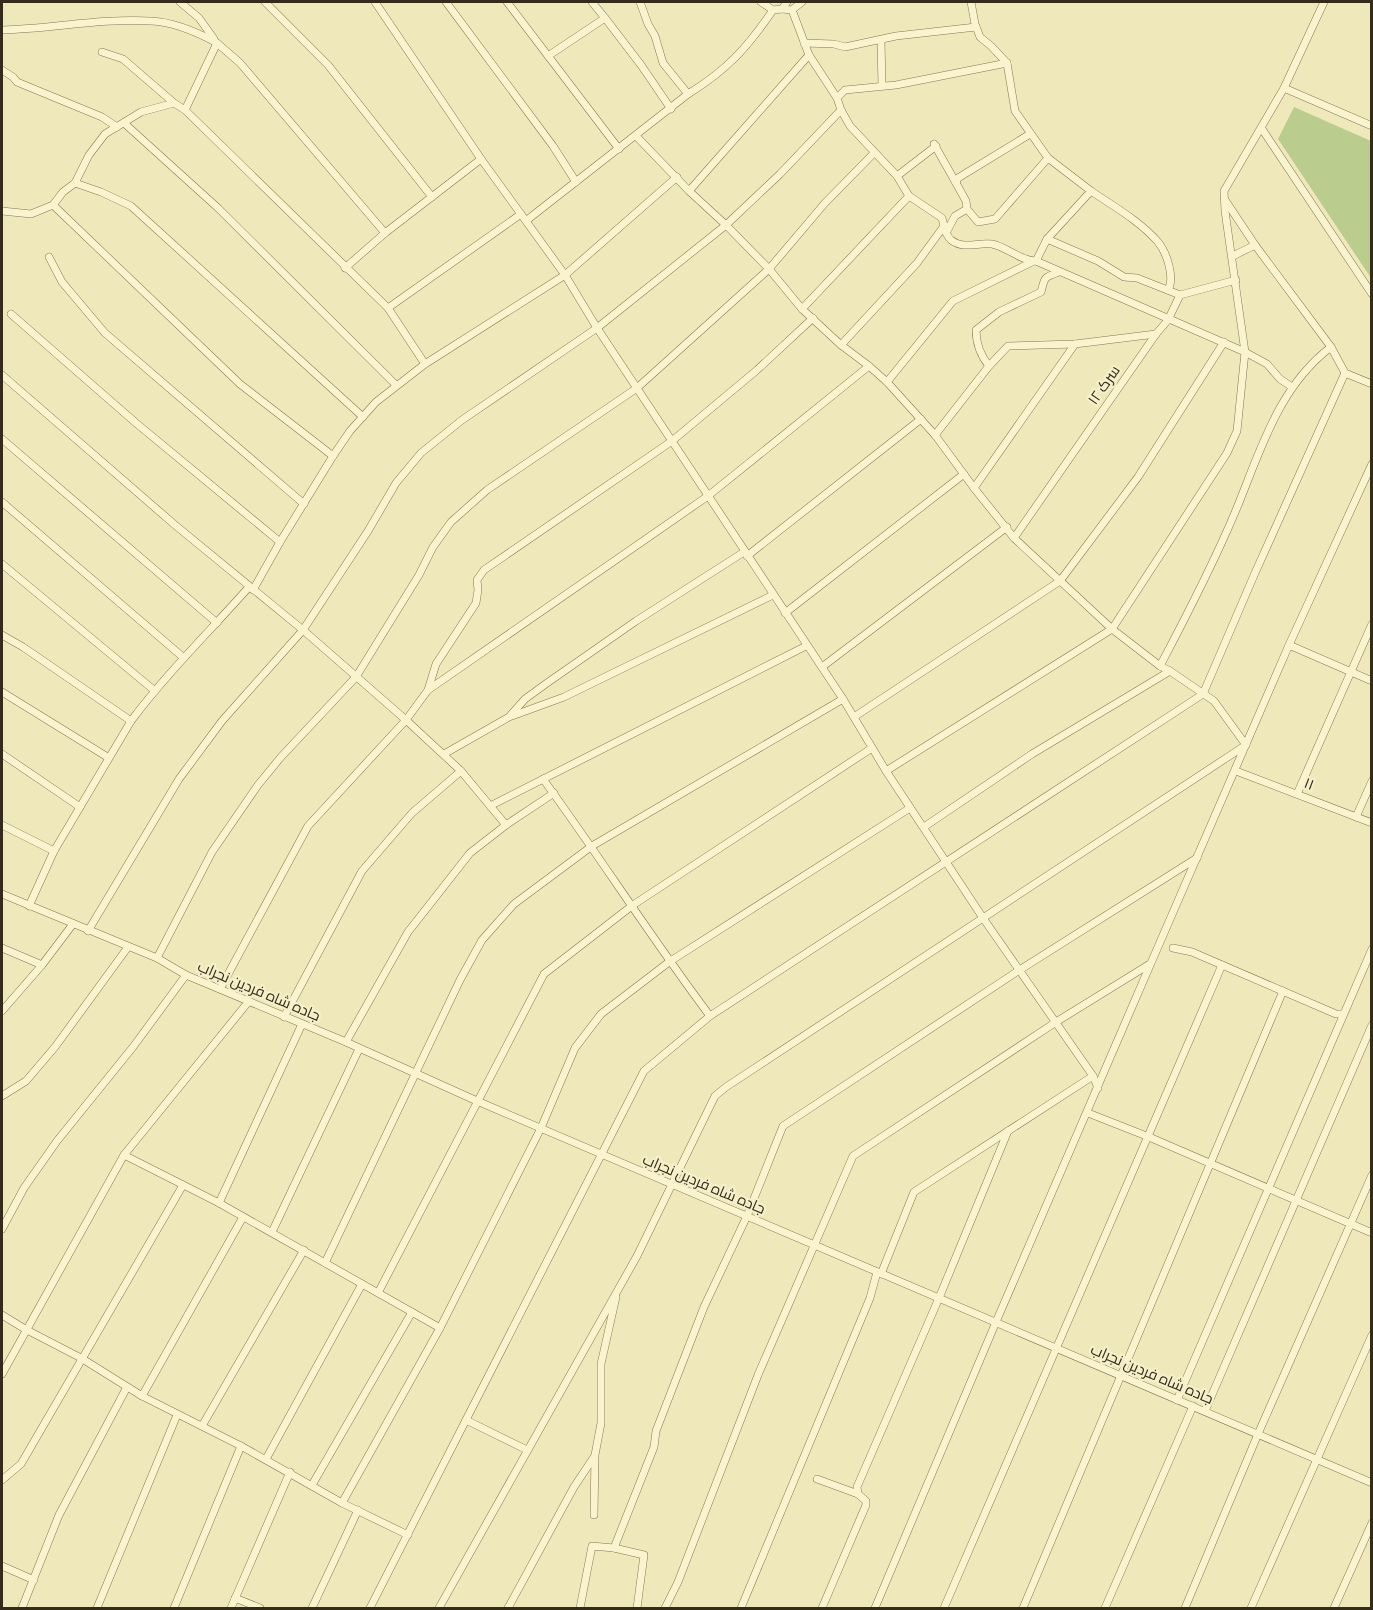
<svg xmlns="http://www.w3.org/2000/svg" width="1373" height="1610" font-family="'Crimson Pro',Cairo,serif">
  <rect width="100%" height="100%" fill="#efe8bb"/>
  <polygon fill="#bbcc8f" points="1294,107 1371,141 1371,278 1278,139"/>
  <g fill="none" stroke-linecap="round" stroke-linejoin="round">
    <defs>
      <g id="street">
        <polyline points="180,2 199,18 214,39"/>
        <polyline points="265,2 328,65 432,197"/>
        <polyline points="375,2 481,159 565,275 597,328 843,699 886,771 983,918 1093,1076 1098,1088"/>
        <polyline points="446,2 553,146 576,182"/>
        <polyline points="507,2 619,149"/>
        <polyline points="640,2 648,24 655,36 663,63 688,94"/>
        <polyline points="761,2 773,10"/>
        <path d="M787 2 782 9 792 10 809 55 837 98 841 110 850 126 897 176 909 196 942 218C944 225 945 235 951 240 964 250 978 242 992 244 1007 247 1021 261 1036 261L1245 352 1267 364 1280 379 1292 387"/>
        <polyline points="971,2 975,24 980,37 991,46 1007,63 1015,111 1048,158"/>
        <polyline points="792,10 802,2"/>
        <polyline points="605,18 641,65 671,109"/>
        <path d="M2 30C51 29 101 18 151 21 174 22 197 32 217 43"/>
        <polyline points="881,41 882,86"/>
        <polyline points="804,43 834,44 845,47 896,36 976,27"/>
        <polyline points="102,52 123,59 174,103"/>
        <polyline points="548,56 605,18 592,2"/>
        <polyline points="2,70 13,77 17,82 102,117 117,127"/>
        <polyline points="1284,88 1372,126"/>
        <polyline points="837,98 845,90 896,85 1007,63"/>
        <polyline points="185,110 388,308 425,364"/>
        <polyline points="124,123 218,208 396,385"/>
        <polyline points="1262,129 1372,294"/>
        <polyline points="934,144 956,183"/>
        <polyline points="897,176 936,146"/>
        <polyline points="75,183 101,192 131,206 363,417"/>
        <polyline points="689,191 809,55"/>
        <polyline points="1225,200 1255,245"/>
        <polyline points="53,205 240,384 333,456"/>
        <polyline points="967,209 966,201 956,183 958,178 1030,134"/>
        <polyline points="2,211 31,214 53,205 63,192 75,183 89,155 105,134 141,112 174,103 185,110 217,43 240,63 385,233"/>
        <path d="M527 220 688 94C727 70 747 48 773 10L782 9"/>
        <polyline points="946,233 955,216 967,209 978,222 995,219 1048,158 1091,191"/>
        <path d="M1047 239 1091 191C1113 206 1140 221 1158 242 1167 253 1175 278 1168 290"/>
        <polyline points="1233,256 1255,245 1331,347 1345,373 1372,384"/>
        <polyline points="49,257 62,282 105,333 304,504"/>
        <polyline points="1036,261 1047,239 1098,261 1124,277 1137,278 1180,295"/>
        <polyline points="345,268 385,233 481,159"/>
        <polyline points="388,308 521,214"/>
        <polyline points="802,309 909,196"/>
        <polyline points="11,314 136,423 280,542"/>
        <polyline points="841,345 917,263 944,226"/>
        <path d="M989 366C981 356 976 343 976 330L999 312 1041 292C1045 277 1043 278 1059 272"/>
        <polyline points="2,375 175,525 303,630 406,720 461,771 506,825 470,853 408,932 346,1042"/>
        <polyline points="887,382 953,301 1032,262"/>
        <polyline points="935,435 989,366 1008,346 1075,344 1156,334"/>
        <polyline points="2,439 217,623"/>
        <polyline points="974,488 1075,344"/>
        <polyline points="2,502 184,658"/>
        <polyline points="1014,538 1156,334 1168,320 1180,295 1236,280"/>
        <polyline points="747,556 921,419"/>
        <polyline points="2,564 155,691"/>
        <polyline points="253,590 280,542 333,456 350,431 376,402 425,364 565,275 677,177"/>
        <polyline points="785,613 964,474"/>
        <polyline points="2,635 23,647 131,721"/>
        <polyline points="1289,645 1372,681"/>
        <path d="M1160 666C1187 615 1214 563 1236 510 1260 452 1278 387 1331 347"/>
        <polyline points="822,667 1007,527"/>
        <polyline points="428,690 436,664 476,603 478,590 477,580 484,570 672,441 757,370 813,318"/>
        <polyline points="2,692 109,758"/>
        <polyline points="512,716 564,697 773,595"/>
        <polyline points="854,717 1060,581 1138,477 1224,342"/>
        <polyline points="2,754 80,807"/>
        <polyline points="444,754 509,717 525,699 547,683 636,621 744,552"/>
        <polyline points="886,771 1112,629 1227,453 1237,431 1245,352 1225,211 1224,191 1284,88 1324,2"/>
        <polyline points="1236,771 1372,823"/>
        <path d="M543 779C600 857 652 939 710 1016"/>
        <polyline points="1297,794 1372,624"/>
        <polyline points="490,806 806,646"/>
        <polyline points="1356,817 1372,781"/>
        <polyline points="2,825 54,851"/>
        <polyline points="506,825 554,793"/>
        <polyline points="924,827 1032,754 1170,671"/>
        <polyline points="2,894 157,958 186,975 346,1042 477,1101 1372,1483"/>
        <path d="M29 906 54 851 131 721C167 673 210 631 249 587"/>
        <polyline points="88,931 179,779 222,721 303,630 368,531 396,483 421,453 462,420 597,328 726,225 780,174 841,110"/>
        <polyline points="2,948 42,965"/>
        <polyline points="1173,948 1192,952 1336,1014 1343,1014"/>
        <polyline points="157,958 212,852 258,785 281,757 356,677 419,575 433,547 451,522 487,490 637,388 769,269 825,203 874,153"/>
        <polyline points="220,989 308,826 406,720 428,690 708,496 869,366"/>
        <polyline points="2,1011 42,965 73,924"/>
        <polyline points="284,1017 362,871 412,813 461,771"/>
        <polyline points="2,1096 26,1081 55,1047 128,947"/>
        <polyline points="1088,1113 1149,1137 1372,1233"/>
        <polyline points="124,1155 219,1203 440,1328"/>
        <polyline points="219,1203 302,1024"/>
        <polyline points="2,1229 24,1188 57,1141 133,1047 186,975"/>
        <polyline points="272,1232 359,1049"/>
        <polyline points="325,1263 460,980 482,940 514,904 592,846 843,699"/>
        <polyline points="881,1274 914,1192 1093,1076"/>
        <polyline points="378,1293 544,974 633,905 872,748"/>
        <polyline points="2,1315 25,1329 81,1358 142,1396 241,1446 342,1503 408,1535"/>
        <polyline points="2,1374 124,1155 249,1001"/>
        <polyline points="142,1396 243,1217"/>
        <polyline points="1177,1400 1372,949"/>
        <polyline points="1205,1411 1372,1025"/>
        <polyline points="466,1420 527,1450"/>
        <polyline points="202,1426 304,1250"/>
        <polyline points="266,1459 362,1284"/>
        <polyline points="817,1479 858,1494"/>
        <polyline points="2,1480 21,1464 183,1185"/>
        <polyline points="312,1485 412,1312"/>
        <polyline points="342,1503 440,1328 541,1128 575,1048 601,1014 669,962 910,808"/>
        <polyline points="594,1515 595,1455 601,1423 601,1364 616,1297"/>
        <polyline points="614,1548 654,1447 656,1431 704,1307 747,1216 783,1126 1018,971 1197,858"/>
        <polyline points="2,1566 34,1580"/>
        <polyline points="235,1598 260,1608"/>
        <polyline points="22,1608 59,1515 127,1387"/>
        <polyline points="97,1608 177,1415"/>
        <polyline points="174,1608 241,1446"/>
        <polyline points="231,1608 290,1472"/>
        <polyline points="312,1608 358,1510"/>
        <polyline points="370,1608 644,1071 710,1016 1203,694 1255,573 1345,373"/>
        <polyline points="439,1608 637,1256 715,1096 726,1087 1246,745 1214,701 1170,671 1160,666 1112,629 1014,538 974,488 935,435 887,382 869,366 841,345 802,309 769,269 726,225 689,191 636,136"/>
        <polyline points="508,1608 574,1487 594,1457"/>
        <polyline points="580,1608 592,1546 614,1548 644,1555 637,1608"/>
        <polyline points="665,1608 678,1582 758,1375 853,1156 1056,1022 1150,964"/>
        <polyline points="741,1608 870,1298 877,1272"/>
        <polyline points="822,1608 866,1505 866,1501 858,1494 857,1487 939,1298 1008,1131"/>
        <polyline points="875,1608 996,1322 1151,963 1289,645 1372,464"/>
        <polyline points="944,1608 1222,965"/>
        <polyline points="1023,1608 1283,991"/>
        <polyline points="1105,1608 1193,1406"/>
        <polyline points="1185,1608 1258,1434 1372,1175"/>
        <polyline points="1251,1608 1372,1335"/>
        <polyline points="1334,1608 1372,1523"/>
      </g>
    </defs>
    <use href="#street" stroke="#867755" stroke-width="8"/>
    <use href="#street" stroke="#faf4ce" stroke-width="7"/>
  </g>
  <g text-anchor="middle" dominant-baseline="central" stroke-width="4.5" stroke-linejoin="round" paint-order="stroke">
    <g font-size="15" fill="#342b1a" stroke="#f6f0ca">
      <text transform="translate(1104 385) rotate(-55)">سرک ۱۲</text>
      <text transform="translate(1309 784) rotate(21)">۱۱</text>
      <text transform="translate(259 991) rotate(23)">جاده شاه فردین نجراب</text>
      <text transform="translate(704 1184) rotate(23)">جاده شاه فردین نجراب</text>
      <text transform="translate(1152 1374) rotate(23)">جاده شاه فردین نجراب</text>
    </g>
  </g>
  <rect width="1373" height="1610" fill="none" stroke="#342b1a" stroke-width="6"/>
</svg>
